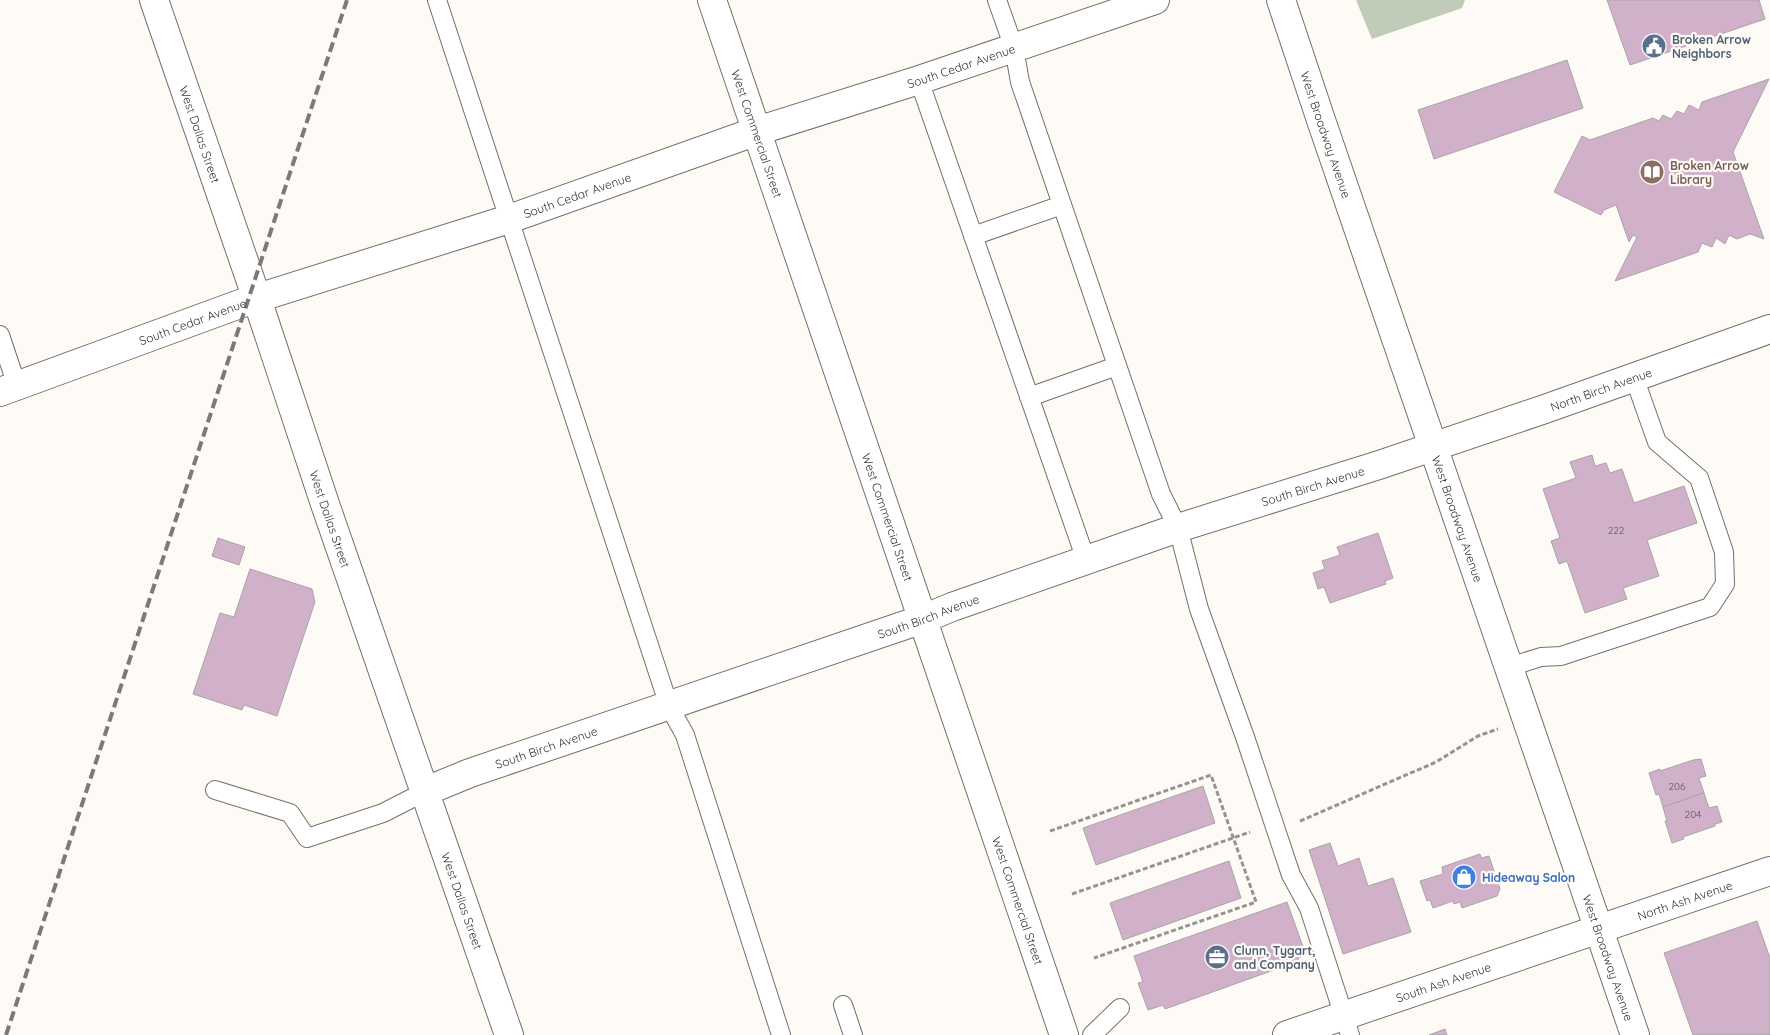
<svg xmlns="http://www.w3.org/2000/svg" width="1770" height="1035" font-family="Quicksand,sans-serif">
  <rect width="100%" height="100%" fill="#fefbf6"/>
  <polygon fill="#c0ccb7" points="1356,0 1465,0 1462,8 1372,39"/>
  <g fill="#d0b1c9" stroke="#a8a4a7">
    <polygon points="1607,0 1759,0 1765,19 1630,65"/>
    <polygon points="1567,60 1583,108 1434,159 1418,110"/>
    <polygon points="1769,79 1733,152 1764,239 1750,234 1737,239 1729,235 1725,244 1716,238 1712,247 1702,243 1698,252 1615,281 1637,237 1633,235 1629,242 1616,205 1604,210 1601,215 1554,192 1582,136 1590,140 1653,118 1659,121 1663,115 1671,119 1677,111 1684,114 1689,105 1699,110 1702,102"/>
    <polygon points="1592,455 1595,466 1606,463 1610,473 1622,469 1634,503 1684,486 1697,523 1647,540 1659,576 1623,588 1627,599 1585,613 1567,561 1559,564 1551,541 1560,538 1543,489 1576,478 1570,462"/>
    <polygon points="1378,533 1393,578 1385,581 1386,584 1330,603 1324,587 1318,589 1313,573 1325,569 1322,561 1340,555 1337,547"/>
    <polygon points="218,538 245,547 239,565 212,556"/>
    <polygon points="250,569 312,589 315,602 277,716 244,705 242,710 193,694 220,613 234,617"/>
    <polygon points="1701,759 1706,776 1699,778 1704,793 1663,807 1659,794 1656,795 1649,773 1660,769 1660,771 1693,760"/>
    <polygon points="1203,786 1215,823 1096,865 1083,828"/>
    <polygon points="1704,793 1709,808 1717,806 1722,822 1715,824 1715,826 1683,837 1684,839 1672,843 1665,821 1667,821 1663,807"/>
    <polygon points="1330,843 1338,866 1359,858 1368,886 1393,878 1411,932 1343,954 1309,850"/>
    <polygon points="1480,854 1481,858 1489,856 1500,889 1497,896 1462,908 1460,902 1454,904 1453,901 1433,908 1430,900 1427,901 1420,881 1443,874 1442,867"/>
    <polygon points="1229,861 1241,898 1123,940 1110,903"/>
    <polygon points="1287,902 1306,955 1298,958 1299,961 1165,1009 1163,1005 1148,1010 1138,983 1143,982 1134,956"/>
    <polygon points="1757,921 1770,958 1770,1035 1693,1035 1664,953"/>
    <polygon points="1445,1029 1447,1035 1429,1035"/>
  </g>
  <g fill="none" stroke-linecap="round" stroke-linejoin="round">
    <defs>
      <g id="service">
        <polyline points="437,0 669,706 685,735 781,1035"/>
        <polyline points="997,0 1014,48 1020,82 1161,494 1178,528 1199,609 1245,737 1291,875 1309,908 1350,1035"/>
        <polyline points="919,80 1086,560"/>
        <polyline points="973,236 1062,205"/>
        <polyline points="0,335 17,386"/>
        <polyline points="1029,397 1117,366"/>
        <polyline points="1509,667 1541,657 1561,656 1710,607 1725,584 1724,552 1699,478 1657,442 1634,377"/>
        <polyline points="215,790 290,813 307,838 383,813 426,791"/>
        <polyline points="843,1005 853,1035"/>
        <polyline points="1092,1035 1120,1008"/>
      </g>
      <g id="minor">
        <path id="s1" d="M712 0 1064 1035"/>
        <path id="s2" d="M0 392 248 301 509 219 757 131 919 80 1155 0"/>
        <path id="s3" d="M426 791 470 773 923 619 952 607 1178 528 1379 465 1542 410 1770 329"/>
        <path id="s4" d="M1287 1035 1770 871"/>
      </g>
      <g id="tertiary">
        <path id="s5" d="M154 0 257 299 325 504 509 1035"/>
        <path id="s6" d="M1281 0 1322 123 1635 1035"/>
      </g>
    </defs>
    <use href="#service" stroke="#73716d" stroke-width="20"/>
    <use href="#minor" stroke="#73716d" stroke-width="30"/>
    <use href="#tertiary" stroke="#73716d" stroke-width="30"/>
    <g stroke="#969490" stroke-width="3" stroke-dasharray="5 2.5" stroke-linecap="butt">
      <polyline points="1300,821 1436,762 1478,736 1498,729"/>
      <polyline points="1050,831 1211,775 1256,902 1094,958"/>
      <polyline points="1072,894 1250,832"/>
    </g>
    <use href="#service" stroke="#fff" stroke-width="18"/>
    <use href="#minor" stroke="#fff" stroke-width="28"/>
    <use href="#tertiary" stroke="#fff" stroke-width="28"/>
    <polyline stroke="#7b7a77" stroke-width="4" stroke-dasharray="10 5" stroke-linecap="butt" points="6,1035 347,0"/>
  </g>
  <defs>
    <symbol id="civic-disc" viewBox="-11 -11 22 22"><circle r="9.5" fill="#5c6f8a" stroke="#fefbf6"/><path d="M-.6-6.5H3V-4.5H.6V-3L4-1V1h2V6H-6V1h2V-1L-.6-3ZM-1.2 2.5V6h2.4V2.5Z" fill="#fff"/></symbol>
    <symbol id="library-disc" viewBox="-11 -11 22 22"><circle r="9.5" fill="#8d6e63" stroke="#fefbf6"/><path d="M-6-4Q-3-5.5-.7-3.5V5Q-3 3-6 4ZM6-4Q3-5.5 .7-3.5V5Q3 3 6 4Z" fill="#fff"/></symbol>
    <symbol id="shop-disc" viewBox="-11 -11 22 22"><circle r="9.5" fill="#3f7fe0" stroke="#fefbf6"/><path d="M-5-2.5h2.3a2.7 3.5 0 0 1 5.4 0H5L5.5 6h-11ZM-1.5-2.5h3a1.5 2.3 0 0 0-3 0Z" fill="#fff"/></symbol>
    <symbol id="office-disc" viewBox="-11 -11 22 22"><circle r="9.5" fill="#5c6f8a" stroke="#fefbf6"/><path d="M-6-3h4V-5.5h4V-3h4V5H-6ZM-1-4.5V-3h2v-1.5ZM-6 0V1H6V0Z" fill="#fff"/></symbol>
  </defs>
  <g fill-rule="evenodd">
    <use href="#civic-disc" x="1640" y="32" width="28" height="28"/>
    <use href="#library-disc" x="1638" y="158" width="28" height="28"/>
    <use href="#shop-disc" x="1450" y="863" width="28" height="28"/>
    <use href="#office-disc" x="1203" y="943" width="28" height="28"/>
  </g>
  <g text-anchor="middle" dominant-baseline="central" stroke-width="4.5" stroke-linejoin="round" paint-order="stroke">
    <g font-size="10" fill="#5c5358">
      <text x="1616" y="530">222</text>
      <text x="1677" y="786">206</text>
      <text x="1693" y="814">204</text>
    </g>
    <g font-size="12" font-weight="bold" fill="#4e5e75" stroke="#fefbf6" text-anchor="start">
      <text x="1672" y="39">Broken Arrow<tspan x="1672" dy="14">Neighbors</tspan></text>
      <text x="1234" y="950">Clunn, Tygart,<tspan x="1234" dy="14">and Company</tspan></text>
    </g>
    <g font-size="12" fill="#353432" stroke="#fefbf6">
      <text stroke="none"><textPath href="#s2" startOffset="1015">South Cedar Avenue</textPath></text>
      <text stroke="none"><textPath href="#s5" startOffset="142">West Dallas Street</textPath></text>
      <text stroke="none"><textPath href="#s1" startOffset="141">West Commercial Street</textPath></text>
      <text stroke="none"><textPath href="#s6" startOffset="142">West Broadway Avenue</textPath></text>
      <text stroke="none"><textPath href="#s2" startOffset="610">South Cedar Avenue</textPath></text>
      <text stroke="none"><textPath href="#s2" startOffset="205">South Cedar Avenue</textPath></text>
      <text stroke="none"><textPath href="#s3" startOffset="1242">North Birch Avenue</textPath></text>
      <text stroke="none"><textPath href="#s3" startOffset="938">South Birch Avenue</textPath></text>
      <text stroke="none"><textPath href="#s1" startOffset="546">West Commercial Street</textPath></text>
      <text stroke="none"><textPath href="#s5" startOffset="548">West Dallas Street</textPath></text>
      <text stroke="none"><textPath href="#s6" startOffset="548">West Broadway Avenue</textPath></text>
      <text stroke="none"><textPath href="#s3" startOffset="532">South Birch Avenue</textPath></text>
      <text stroke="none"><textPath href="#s3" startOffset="128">South Birch Avenue</textPath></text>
      <text stroke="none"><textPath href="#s4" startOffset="420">North Ash Avenue</textPath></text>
      <text stroke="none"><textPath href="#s5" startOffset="952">West Dallas Street</textPath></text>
      <text stroke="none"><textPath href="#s1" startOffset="951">West Commercial Street</textPath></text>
      <text stroke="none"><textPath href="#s6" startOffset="1012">West Broadway Avenue</textPath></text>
      <text stroke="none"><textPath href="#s4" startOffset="165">South Ash Avenue</textPath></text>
    </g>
    <g font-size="12" font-weight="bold" fill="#785e54" stroke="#fefbf6" text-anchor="start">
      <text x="1670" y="165">Broken Arrow<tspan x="1670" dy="14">Library</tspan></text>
    </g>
    <g font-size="12" font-weight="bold" fill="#366cbe" stroke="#fefbf6" text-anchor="start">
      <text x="1482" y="877">Hideaway Salon</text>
    </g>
  </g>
</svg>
